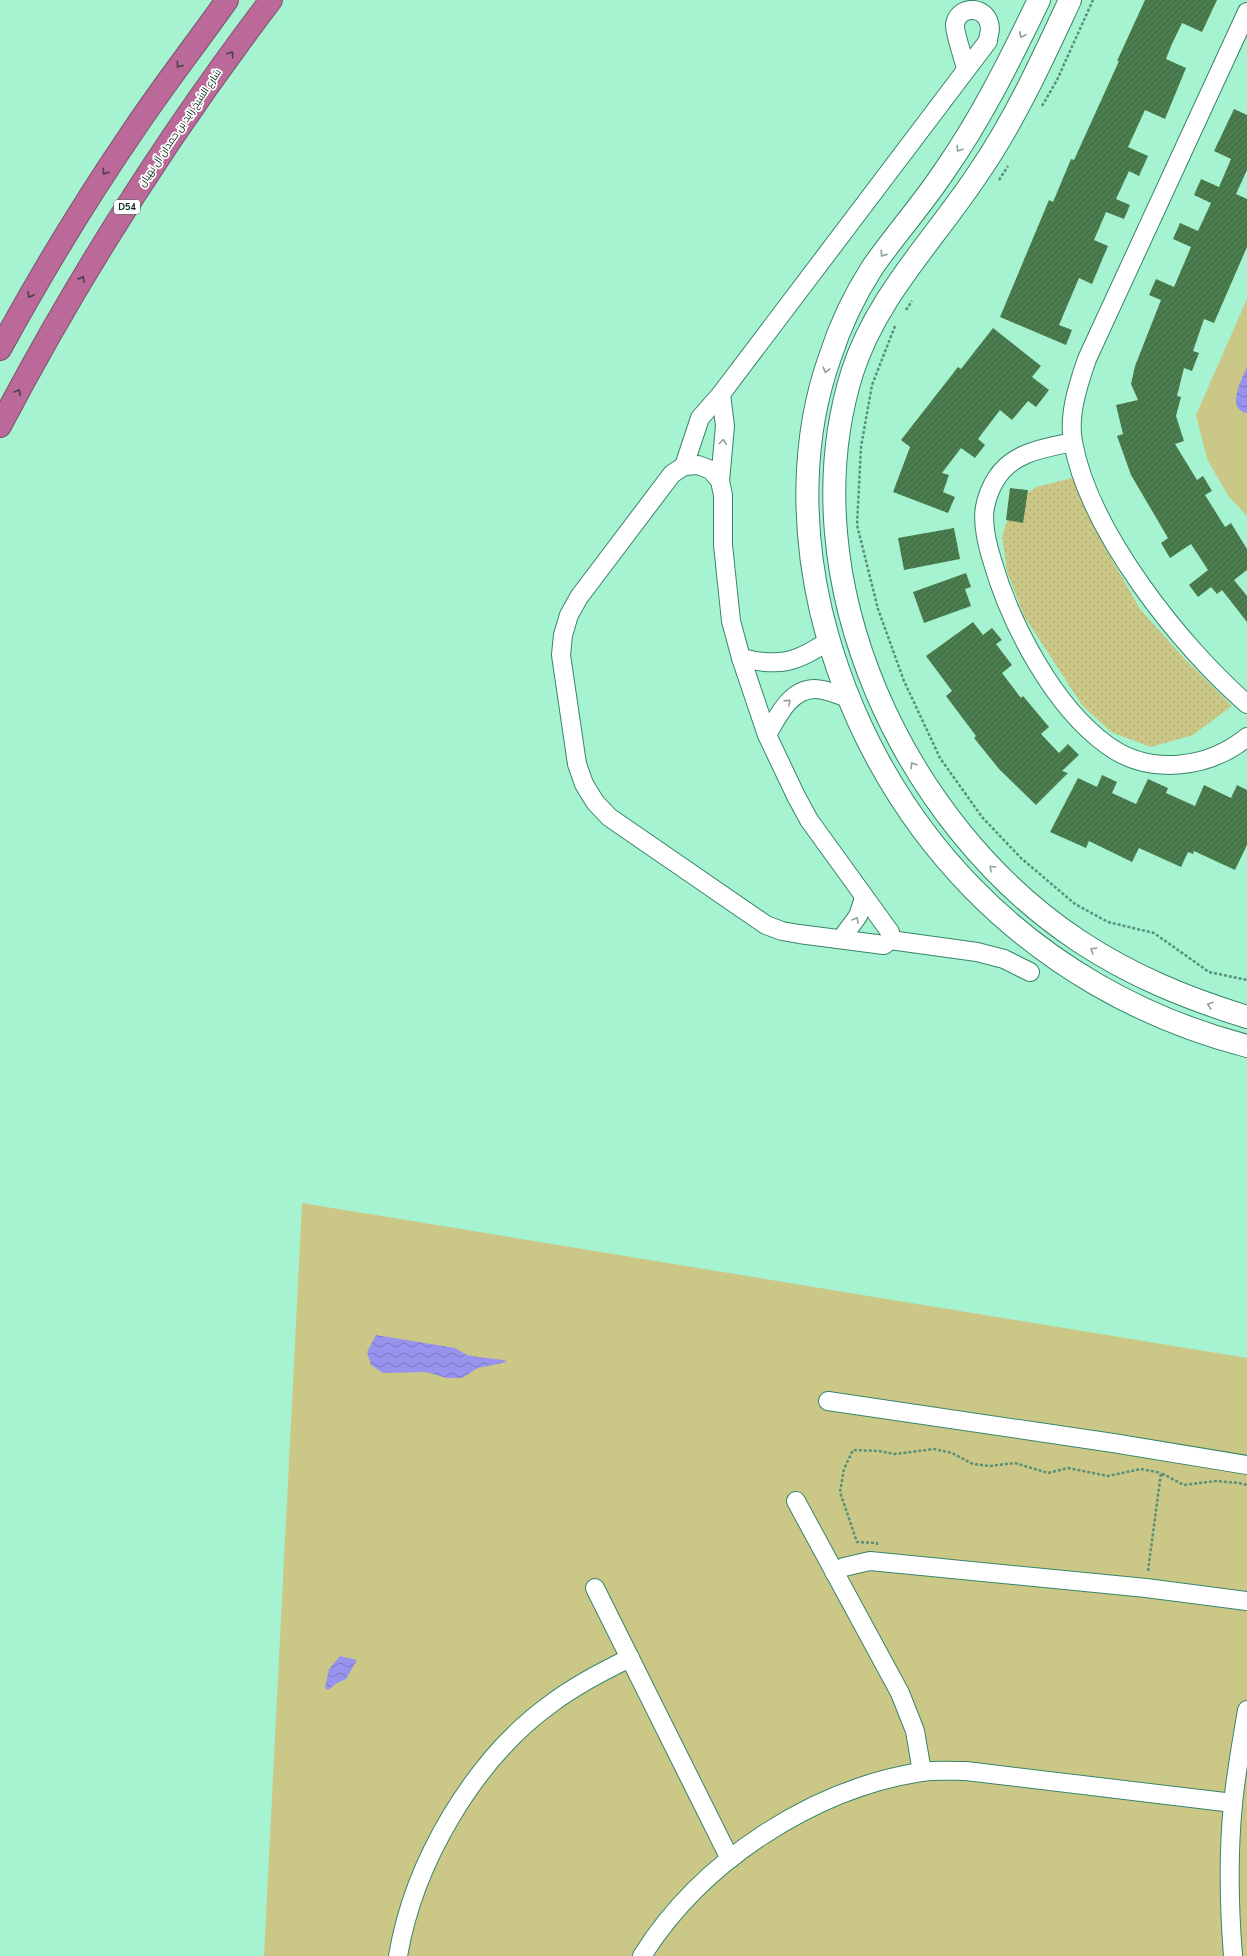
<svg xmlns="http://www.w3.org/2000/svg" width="1247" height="1956" font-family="'Nunito Sans',Cairo,sans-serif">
  <defs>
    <pattern id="park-dots" width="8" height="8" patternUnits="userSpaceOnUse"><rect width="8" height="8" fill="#cbc787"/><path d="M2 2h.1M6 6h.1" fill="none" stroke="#adab74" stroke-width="1.8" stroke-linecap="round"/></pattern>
    <pattern id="water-waves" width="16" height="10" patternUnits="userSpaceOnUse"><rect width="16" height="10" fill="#9893ee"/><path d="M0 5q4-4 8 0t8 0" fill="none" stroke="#7a78c0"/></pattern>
    <pattern id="building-hatch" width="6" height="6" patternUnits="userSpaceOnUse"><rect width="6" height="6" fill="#4c7d4e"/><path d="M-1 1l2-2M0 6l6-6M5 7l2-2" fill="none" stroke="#3d6740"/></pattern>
  </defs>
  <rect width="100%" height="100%" fill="#a6f3d1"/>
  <g fill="#cbc787">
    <polygon points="1247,299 1247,516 1229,497 1207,459 1196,415"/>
    <polygon points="302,1203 1247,1358 1247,1956 264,1956"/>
  </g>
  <polygon fill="url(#park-dots)" points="1076,477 1100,539 1140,609 1182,656 1232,706 1193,735 1151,747 1111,732 1082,705 1024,616 1007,571 1002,536 1013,504 1036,487"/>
  <g fill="url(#water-waves)">
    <path d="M1247 367V413C1225 410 1242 378 1247 367Z"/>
    <polygon points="376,1335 455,1348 467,1355 478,1357 504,1360 507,1362 478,1368 462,1378 447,1378 426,1372 383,1373 371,1365 367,1352"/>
    <polygon points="340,1656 357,1660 346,1679 337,1683 328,1690 325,1688 329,1669"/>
  </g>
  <g fill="url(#building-hatch)">
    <polygon points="1145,0 1217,0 1202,32 1182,23 1171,46 1166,59 1186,68 1165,119 1145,110 1128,147 1148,156 1139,176 1129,171 1116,199 1130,205 1124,219 1106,212 1094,240 1108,246 1102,260 1092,284 1079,278 1059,325 1072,330 1066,345 1000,317 1049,200 1053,202 1071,159 1074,160 1119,61 1117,61"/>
    <polygon points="1234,109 1247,115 1247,170 1236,194 1247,199 1247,247 1214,323 1204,319 1193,351 1199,353 1192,371 1184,368 1177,396 1181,397 1176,416 1184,441 1175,444 1197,480 1203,476 1212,491 1205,495 1225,527 1231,523 1247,549 1247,570 1234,580 1247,596 1247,622 1222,590 1217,594 1211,587 1198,597 1189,585 1208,570 1191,544 1170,558 1161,543 1168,538 1131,475 1117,436 1123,434 1116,405 1138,400 1131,384 1135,366 1161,300 1149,295 1156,279 1174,287 1191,247 1173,239 1180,223 1198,231 1211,203 1194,195 1201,179 1219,187 1231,159 1214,151"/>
    <polygon points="993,328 1041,366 1032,377 1049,390 1036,407 1028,401 1012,420 1000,410 978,439 985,445 975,458 961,448 942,473 949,475 943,492 955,497 948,513 893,492 910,447 901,440 958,367 961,369"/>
    <polygon points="1010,488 1028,490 1023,523 1006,520"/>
    <polygon points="954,528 960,559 904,570 898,538"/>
    <polygon points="966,573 971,587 965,589 971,606 924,623 913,592"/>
    <polygon points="973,622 983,635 992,628 1002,640 996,644 1012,665 1002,673 1021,698 1023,696 1049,727 1041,734 1059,753 1068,744 1079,755 1062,771 1068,773 1036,805 999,769 974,738 976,736 946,696 952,691 926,656"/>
    <polygon points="1102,775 1117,782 1112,793 1136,804 1148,779 1168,788 1166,793 1195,806 1204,785 1231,798 1237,785 1247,790 1247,845 1235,870 1194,851 1193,854 1188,852 1181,867 1139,848 1132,862 1089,841 1086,848 1050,832 1078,778 1097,787"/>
  </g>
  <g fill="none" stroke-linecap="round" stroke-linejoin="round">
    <defs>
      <g id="street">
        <path d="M1247 12 1087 359C1078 385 1068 415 1073 442 1089 531 1180 646 1247 704"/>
        <path d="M1073 442C1045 448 1012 452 996 479 991 487 987 497 985 507 982 524 987 544 992 560 1010 623 1053 706 1107 745 1149 776 1208 769 1247 737"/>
        <polygon points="698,465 711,470 720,481 723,495 723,545 731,621 741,658 767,735 796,796 809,820 890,932 890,940 884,945 799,934 782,931 766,925 609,817 595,802 584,784 577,764 561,655 563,635 569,615 579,597 672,474 684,466"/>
        <path d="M684 466 700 418 721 394 988 41C988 37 990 32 990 29 989 5 959 4 955 24 954 32 964 59 966 69"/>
        <polyline points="720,481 725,426 721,394"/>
        <path d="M741 658C779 667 796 663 828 641"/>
        <path d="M767 735C778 716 790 689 815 689 826 689 838 695 849 698"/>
        <polyline points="841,939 858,916 864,898"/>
        <polyline points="890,940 977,952 1004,959 1030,972"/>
        <polyline points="828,1401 1113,1443 1247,1465"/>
        <polyline points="796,1501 900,1693 915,1731 922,1772"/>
        <polyline points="834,1572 844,1567 870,1561 1146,1588 1247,1601"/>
        <polyline points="595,1588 730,1859"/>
        <path d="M398 1956C414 1862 474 1759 552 1703 576 1685 603 1671 630 1658"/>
        <path d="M642 1956C701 1862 812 1789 921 1772 936 1770 951 1771 966 1771L1233 1803"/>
        <path d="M1233 1956C1229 1905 1228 1854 1233 1804 1236 1772 1242 1741 1247 1710"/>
      </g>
      <g id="secondary">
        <path d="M1039 0C1010 60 981 119 943 173 921 206 894 236 872 268 854 296 840 326 830 357 801 438 802 529 821 611 873 827 1032 990 1247 1046"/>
        <path d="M1070 0C1042 60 1015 120 977 175 934 240 876 297 852 373 788 580 905 826 1079 941 1132 976 1186 998 1247 1017"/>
      </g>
      <g id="highway">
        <path d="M0 349C41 274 85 201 133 131 163 86 196 44 227 0"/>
        <path d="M0 426C78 277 169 134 271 0"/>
      </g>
    </defs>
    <use href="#street" stroke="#388568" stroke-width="20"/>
    <use href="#secondary" stroke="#388568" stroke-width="24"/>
    <use href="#highway" stroke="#7c536d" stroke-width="24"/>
    <g stroke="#599079" stroke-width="2.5" stroke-dasharray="3 2" stroke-linecap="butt">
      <polyline points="1042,106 1057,80 1093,0"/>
      <polyline points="999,180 1008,166"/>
      <polyline points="906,310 912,301"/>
      <polyline points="895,326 872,385 861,447 857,525 878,609 904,681 940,758 982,817 1021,858 1075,904 1108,922 1154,933 1209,972 1247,980"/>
      <polyline points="877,1545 877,1543 857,1542 840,1492 844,1469 853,1450 879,1451 895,1454 934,1449 952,1453 973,1464 990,1466 1015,1463 1048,1473 1068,1468 1108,1476 1141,1469 1161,1473"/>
      <polyline points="1148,1571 1161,1473 1184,1485 1216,1481 1239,1483 1247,1485"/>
    </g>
    <use href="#street" stroke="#fff" stroke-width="18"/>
    <use href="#secondary" stroke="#fff" stroke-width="22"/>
    <use href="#highway" stroke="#ba6998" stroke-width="22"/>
  </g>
  <defs><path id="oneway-chevron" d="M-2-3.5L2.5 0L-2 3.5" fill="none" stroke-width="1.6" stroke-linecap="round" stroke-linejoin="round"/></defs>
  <g stroke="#91a09a">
    <use href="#oneway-chevron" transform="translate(1022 35) rotate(115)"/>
    <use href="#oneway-chevron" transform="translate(959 149) rotate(123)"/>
    <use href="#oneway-chevron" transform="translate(883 254) rotate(125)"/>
    <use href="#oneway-chevron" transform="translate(826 370) rotate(105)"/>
    <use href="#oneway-chevron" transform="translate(723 442) rotate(-83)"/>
    <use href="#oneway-chevron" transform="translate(788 702) rotate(-44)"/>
    <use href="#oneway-chevron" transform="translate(913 765) rotate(-122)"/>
    <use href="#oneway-chevron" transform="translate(992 868) rotate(-135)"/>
    <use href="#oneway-chevron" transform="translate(856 920) rotate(-60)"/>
    <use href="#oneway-chevron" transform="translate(1093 950) rotate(-148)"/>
    <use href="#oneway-chevron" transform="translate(1210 1005) rotate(-161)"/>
  </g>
  <g stroke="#484149">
    <use href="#oneway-chevron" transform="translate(231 54) rotate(-54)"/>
    <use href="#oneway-chevron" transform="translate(179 65) rotate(126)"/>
    <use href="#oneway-chevron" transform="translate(105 172) rotate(124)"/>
    <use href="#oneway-chevron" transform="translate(82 279) rotate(-59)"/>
    <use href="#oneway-chevron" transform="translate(30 295) rotate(120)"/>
    <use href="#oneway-chevron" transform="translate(18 392) rotate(-62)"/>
  </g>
  <g text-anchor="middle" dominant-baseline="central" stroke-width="3.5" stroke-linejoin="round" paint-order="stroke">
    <rect fill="#fff" stroke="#546b62" stroke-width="1" x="114" y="200" width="26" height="14" rx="3"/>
    <g font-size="9" font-weight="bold" fill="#0a2b1e">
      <text x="127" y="207">D54</text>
    </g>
    <g font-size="10" fill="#0a2b1e" stroke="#fff">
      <text transform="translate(180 128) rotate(-56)">شارع الشيخ زايد بن حمدان آل نهيان</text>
    </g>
  </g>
</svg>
